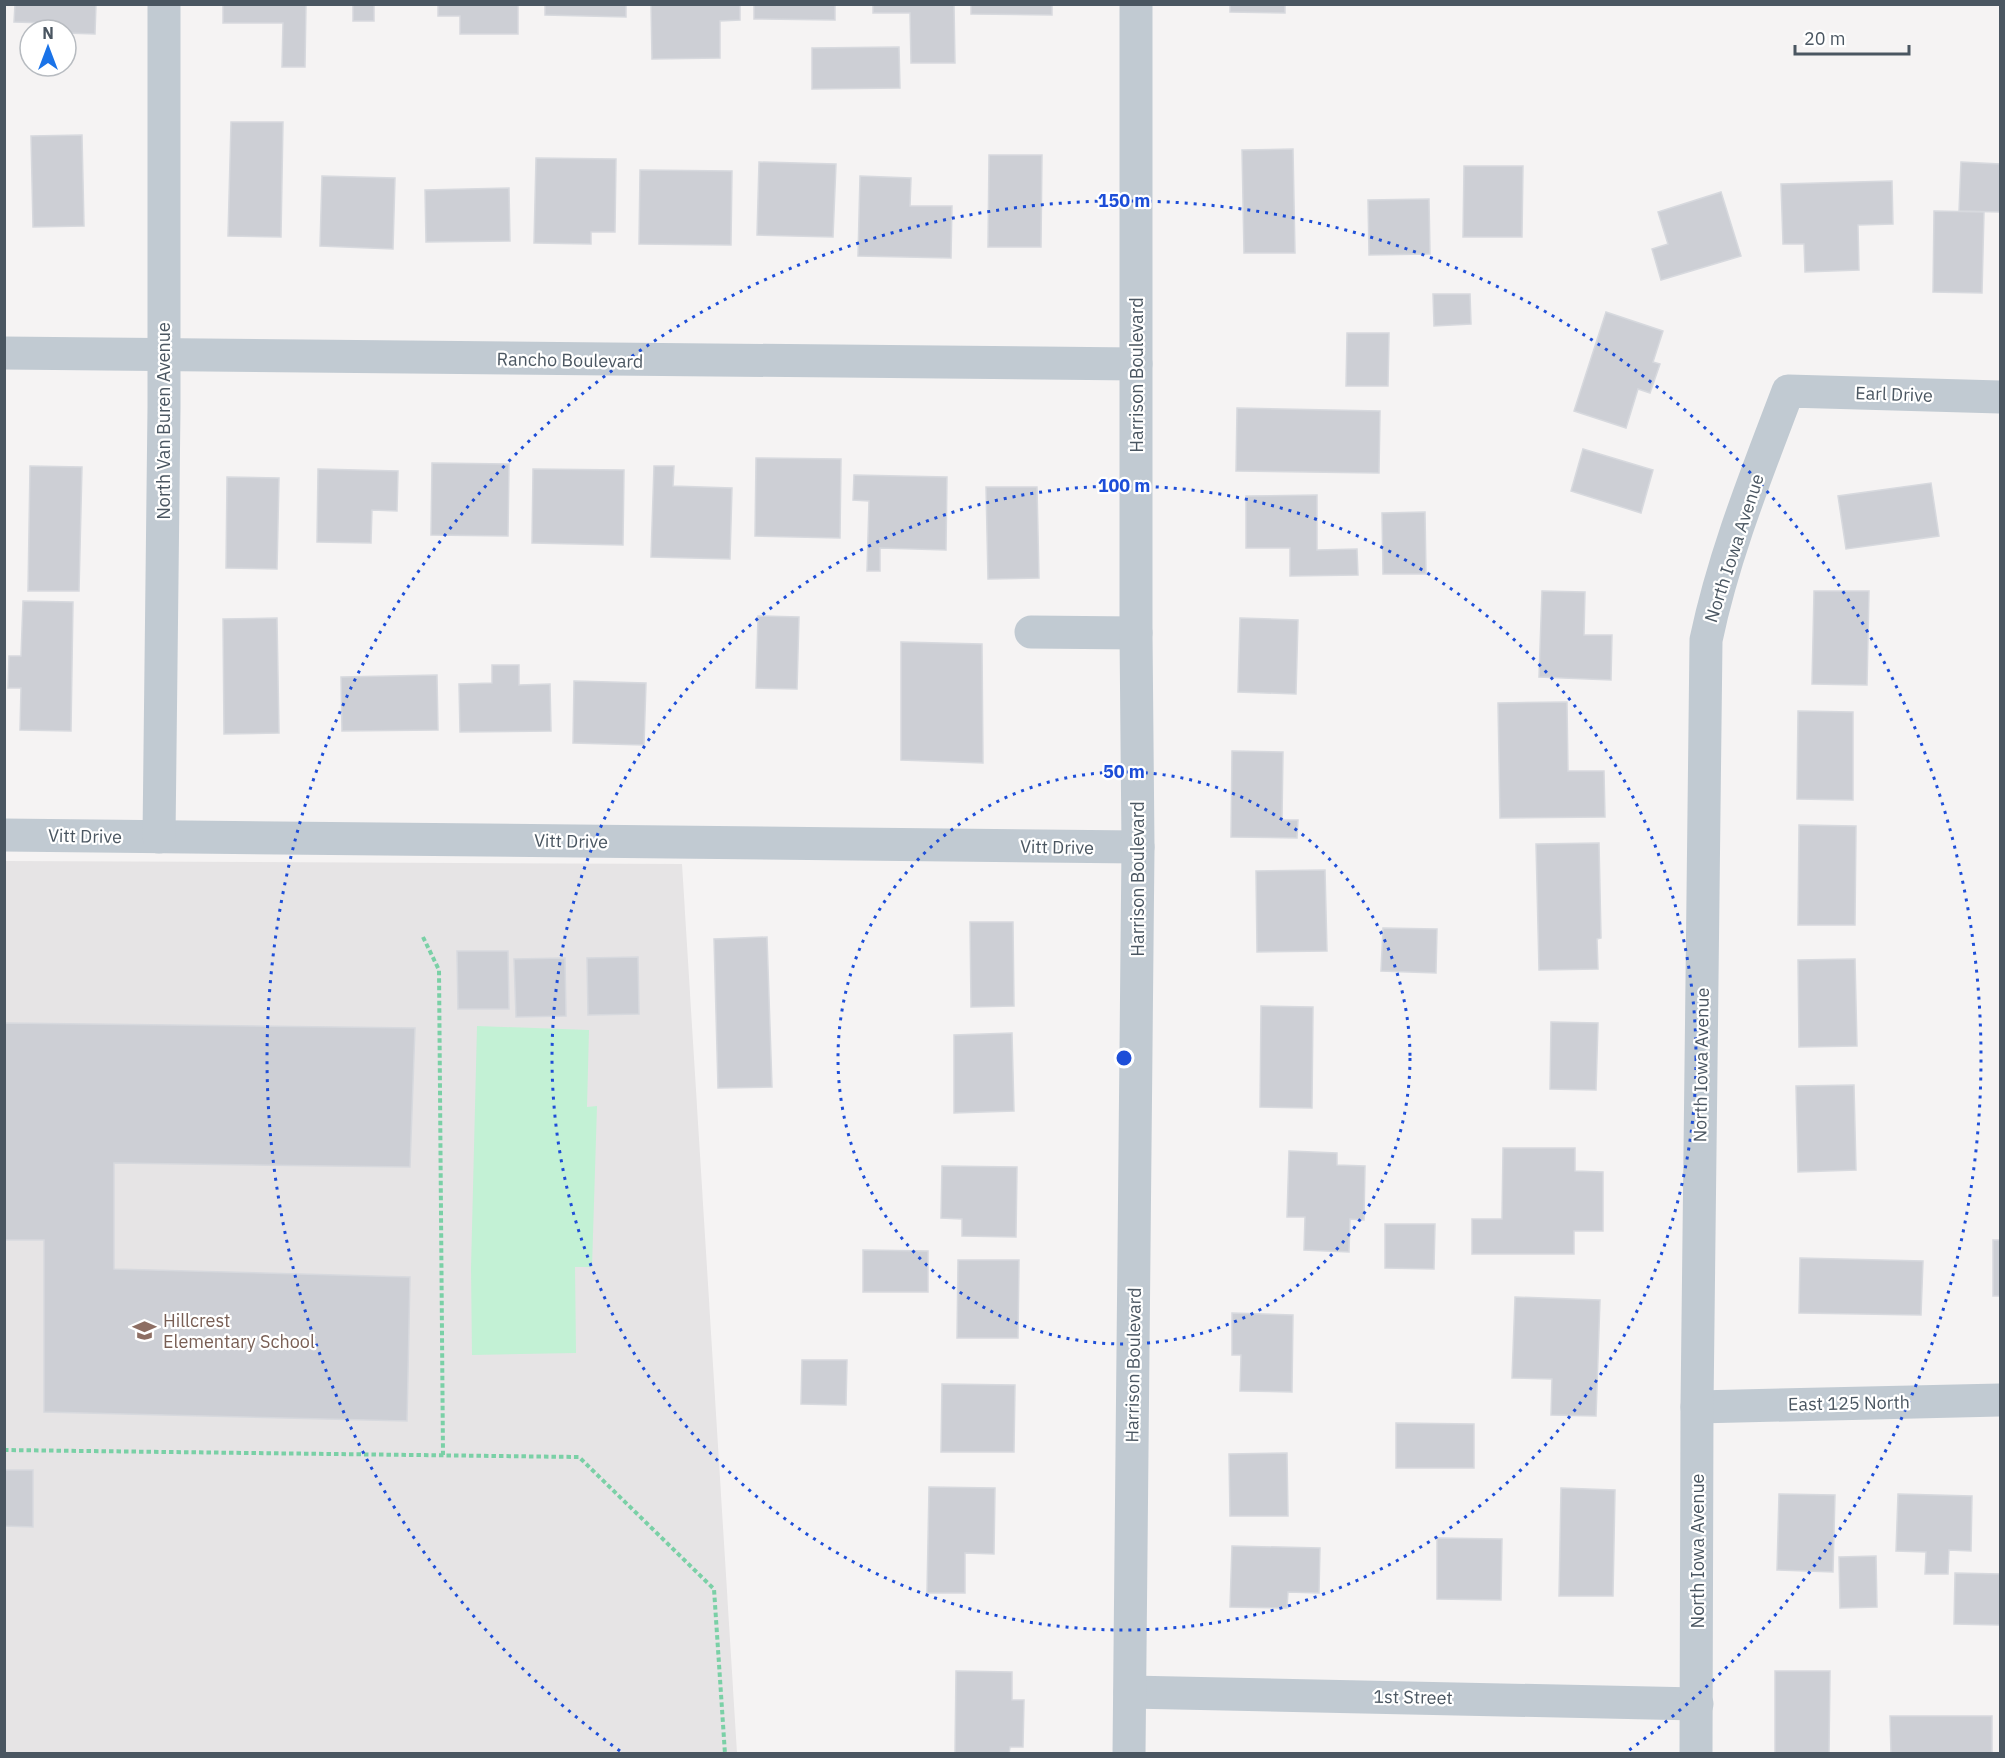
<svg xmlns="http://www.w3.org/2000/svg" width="2005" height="1758" font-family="'IBM Plex Sans',sans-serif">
  <rect width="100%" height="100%" fill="#f5f3f3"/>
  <polygon fill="#e6e4e5" points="5,861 682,864 737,1753 5,1754"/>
  <polygon fill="#c3f1d5" points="477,1026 589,1030 587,1107 597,1106 592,1267 575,1267 576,1353 472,1355 471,1268"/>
  <g fill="#cdcfd5" stroke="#d7d9de" stroke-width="1.5">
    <polygon points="15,4 96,4 95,34 66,33 66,30 48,30 48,23 14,22"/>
    <polygon points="223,4 306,4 305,67 282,67 283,23 223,23"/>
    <polygon points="353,4 399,4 374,5 374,21 353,21"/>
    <polygon points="438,4 518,4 518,34 460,34 460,16 438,16"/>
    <polygon points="545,4 626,4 626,17 545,15"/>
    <polygon points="651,4 740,4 740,20 720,21 720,58 652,59"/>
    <polygon points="754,4 835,4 835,20 754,19"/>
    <polygon points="873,4 954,4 955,63 911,63 910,13 873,13"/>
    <polygon points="971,4 1052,4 1052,15 971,14"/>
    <polygon points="1230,4 1285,4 1285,13 1230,12"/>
    <polygon points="899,47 900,88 812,89 812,48"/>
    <polygon points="231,122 283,122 281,237 228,236"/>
    <polygon points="82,135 84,226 33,227 31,136"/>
    <polygon points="1293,149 1295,253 1244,253 1242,150"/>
    <polygon points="989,155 1042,155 1041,247 988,247"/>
    <polygon points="536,158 616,159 615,232 591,232 591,244 534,243"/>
    <polygon points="759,162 836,164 833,237 757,235"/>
    <polygon points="1961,162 2000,164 2000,212 1959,211"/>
    <polygon points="1464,166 1523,166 1522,237 1463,237"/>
    <polygon points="640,170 732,171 731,245 639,244"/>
    <polygon points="322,176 395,178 393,249 320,246"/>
    <polygon points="860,176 911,178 910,206 952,206 951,258 858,256"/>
    <polygon points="1892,181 1893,224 1858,225 1859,270 1805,272 1804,244 1783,244 1781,184"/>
    <polygon points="509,188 510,241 426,242 425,190"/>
    <polygon points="1721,192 1741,256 1661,280 1652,249 1668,244 1658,212"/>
    <polygon points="1429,199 1430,254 1369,255 1368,200"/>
    <polygon points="1934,211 1984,212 1982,293 1933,292"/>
    <polygon points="1433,294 1470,294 1471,324 1434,326"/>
    <polygon points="1606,312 1663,331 1653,362 1660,364 1650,393 1638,389 1626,428 1574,411"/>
    <polygon points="1347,333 1389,333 1388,386 1346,386"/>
    <polygon points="1237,408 1380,411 1379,473 1236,471"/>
    <polygon points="1583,449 1653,470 1641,513 1571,491"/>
    <polygon points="756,458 841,459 840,538 755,536"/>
    <polygon points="432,463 509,464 508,536 431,535"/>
    <polygon points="30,466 82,467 79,591 28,591"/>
    <polygon points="654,466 674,466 673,486 732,488 730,559 651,557"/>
    <polygon points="318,469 398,471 397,511 372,510 371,543 317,542"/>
    <polygon points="533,469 624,470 623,545 532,543"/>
    <polygon points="854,475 947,477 946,550 880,548 880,571 867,571 869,501 853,500"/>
    <polygon points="227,477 279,478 277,569 226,568"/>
    <polygon points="1931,483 1939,536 1846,549 1838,496"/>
    <polygon points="986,487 1037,487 1039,578 988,579"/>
    <polygon points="1317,495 1317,550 1357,549 1358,575 1290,576 1290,548 1246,548 1246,496"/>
    <polygon points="1425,512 1426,574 1383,574 1382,513"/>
    <polygon points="1542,591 1585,592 1584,635 1612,635 1611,680 1539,677"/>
    <polygon points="1814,591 1869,591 1867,685 1812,684"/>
    <polygon points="23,601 73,602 71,731 20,730 21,688 8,688 9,656 21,656"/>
    <polygon points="758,616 799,617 797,689 756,688"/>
    <polygon points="277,618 279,733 224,734 223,619"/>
    <polygon points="1240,618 1298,620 1296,694 1238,692"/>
    <polygon points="901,642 982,644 983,763 901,760"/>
    <polygon points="492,665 519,665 519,685 550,684 551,731 460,732 459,684 492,683"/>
    <polygon points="437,675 438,730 342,731 341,677"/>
    <polygon points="574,681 646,683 644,745 573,743"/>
    <polygon points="1567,702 1568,771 1604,771 1605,817 1500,818 1498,703"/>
    <polygon points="1798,711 1853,712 1853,800 1797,799"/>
    <polygon points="1232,751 1283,752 1282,820 1298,820 1297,838 1231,837"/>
    <polygon points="1799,825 1856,826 1855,925 1798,925"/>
    <polygon points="1599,843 1601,938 1597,939 1598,969 1539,970 1536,844"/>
    <polygon points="1325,870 1327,951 1257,952 1256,871"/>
    <polygon points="970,922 1013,922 1014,1006 971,1007"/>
    <polygon points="1383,928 1437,929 1436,973 1381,971"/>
    <polygon points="767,937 772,1087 718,1088 714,939"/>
    <polygon points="457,951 508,951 509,1009 458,1009"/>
    <polygon points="638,957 639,1014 588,1015 587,958"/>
    <polygon points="565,958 566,1016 516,1017 514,959"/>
    <polygon points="1855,959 1857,1046 1799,1047 1798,960"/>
    <polygon points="1261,1006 1313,1007 1312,1108 1260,1107"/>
    <polygon points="1551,1022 1598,1023 1596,1090 1550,1089"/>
    <polygon points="4,1023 415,1028 410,1167 114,1163 114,1269 410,1277 407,1421 44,1412 44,1240 4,1240"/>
    <polygon points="1012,1033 1014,1111 954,1113 954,1035"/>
    <polygon points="1854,1085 1856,1170 1798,1172 1796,1086"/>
    <polygon points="1503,1148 1575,1148 1575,1171 1603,1172 1603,1231 1574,1231 1574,1254 1472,1254 1472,1219 1502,1219"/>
    <polygon points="1289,1151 1337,1153 1337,1165 1365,1166 1364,1220 1350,1219 1349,1252 1304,1250 1305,1217 1287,1217"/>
    <polygon points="942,1166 1017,1167 1016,1237 962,1236 962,1219 941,1218"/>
    <polygon points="1385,1224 1435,1224 1434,1269 1385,1268"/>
    <rect x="1993" y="1240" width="7" height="56"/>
    <polygon points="863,1250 928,1251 928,1292 863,1292"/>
    <polygon points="1800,1258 1923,1261 1921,1315 1799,1313"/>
    <polygon points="958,1260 1019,1260 1018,1338 957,1338"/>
    <polygon points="1515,1297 1600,1300 1596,1416 1551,1415 1552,1379 1512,1378"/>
    <polygon points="1232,1313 1293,1315 1292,1392 1240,1391 1241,1355 1232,1355"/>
    <polygon points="802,1360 847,1360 846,1405 801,1404"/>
    <polygon points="942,1384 1015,1385 1014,1452 941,1452"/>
    <polygon points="1396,1423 1474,1424 1474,1468 1396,1468"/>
    <polygon points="1287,1453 1288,1516 1230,1516 1229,1454"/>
    <polygon points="4,1470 33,1470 33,1527 4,1526"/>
    <polygon points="929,1487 995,1488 994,1554 965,1553 965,1593 927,1593"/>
    <polygon points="1561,1488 1615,1490 1613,1596 1559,1596"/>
    <polygon points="1779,1494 1835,1495 1833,1572 1777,1570"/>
    <polygon points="1898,1494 1972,1496 1971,1551 1949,1550 1948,1574 1925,1574 1926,1552 1896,1551"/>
    <polygon points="1437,1538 1502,1539 1501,1600 1437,1599"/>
    <polygon points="1232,1546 1320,1548 1319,1593 1288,1592 1287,1608 1230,1607"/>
    <polygon points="1876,1556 1877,1607 1840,1608 1839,1557"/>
    <polygon points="1955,1573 2000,1574 2000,1625 1954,1624"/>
    <polygon points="956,1671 1012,1672 1012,1700 1024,1700 1023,1747 1010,1747 1009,1754 955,1754"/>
    <polygon points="1775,1671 1830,1671 1829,1754 1775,1754"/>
    <polygon points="1890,1716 1992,1716 1992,1754 1891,1754"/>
  </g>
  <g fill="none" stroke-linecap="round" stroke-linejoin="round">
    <g stroke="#7ad0a6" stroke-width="4" stroke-dasharray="4.5 3" stroke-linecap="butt">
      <polyline points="423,937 439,970 443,1455"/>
      <polyline points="4,1450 579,1457 714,1589 725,1754"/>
    </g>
    <g stroke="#c1cad2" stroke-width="33">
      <polyline points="4,353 1136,364"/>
      <polyline points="1031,632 1136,633"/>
      <polyline points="4,835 1138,847"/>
      <polyline points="159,837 164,407 164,4"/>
      <polyline points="1697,1407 2000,1400"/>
      <polyline points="1130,1692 1697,1704"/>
      <polyline points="1129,1754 1138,847 1136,633 1136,4"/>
      <path d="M1696 1754 1697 1407 1706 640C1724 554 1757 473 1788 391L2000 397"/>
    </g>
  </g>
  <g fill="none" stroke="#1d4ed8" stroke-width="3" stroke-dasharray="3 6">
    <circle cx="1124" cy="1058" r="286"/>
    <circle cx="1124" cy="1058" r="572"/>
    <path d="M620 1751A857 857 0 1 1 1628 1751"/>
  </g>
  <defs>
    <symbol id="school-bare" viewBox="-9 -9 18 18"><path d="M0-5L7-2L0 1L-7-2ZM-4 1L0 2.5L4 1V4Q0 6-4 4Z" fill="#8d6e63" stroke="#fff" stroke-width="2.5" paint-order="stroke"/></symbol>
  </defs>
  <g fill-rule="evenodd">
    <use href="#school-bare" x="128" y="1314" width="33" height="33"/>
  </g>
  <g text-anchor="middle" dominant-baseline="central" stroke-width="4.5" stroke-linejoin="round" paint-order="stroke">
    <g font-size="18" fill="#4a5661" stroke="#fff">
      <text transform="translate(570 360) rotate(1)">Rancho Boulevard</text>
      <text transform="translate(1136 375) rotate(-90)">Harrison Boulevard</text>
      <text transform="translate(1894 394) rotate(2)">Earl Drive</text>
      <text transform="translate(163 421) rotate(-90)">North Van Buren Avenue</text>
      <text transform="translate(1734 548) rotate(-72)">North Iowa Avenue</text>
      <text transform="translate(85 836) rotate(1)">Vitt Drive</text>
      <text transform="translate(571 841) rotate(1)">Vitt Drive</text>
      <text transform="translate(1057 847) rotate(1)">Vitt Drive</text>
      <text transform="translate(1137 879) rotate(-90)">Harrison Boulevard</text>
      <text transform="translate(1701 1065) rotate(-89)">North Iowa Avenue</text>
      <text transform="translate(1133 1365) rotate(-89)">Harrison Boulevard</text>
      <text transform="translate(1849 1403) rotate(-1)">East 125 North</text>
      <text transform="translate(1697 1551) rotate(-90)">North Iowa Avenue</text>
      <text transform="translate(1413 1697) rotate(1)">1st Street</text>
    </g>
    <g font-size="18" fill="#785e54" stroke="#fff" text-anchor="start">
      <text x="163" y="1320">Hillcrest<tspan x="163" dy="21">Elementary School</tspan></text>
    </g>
  </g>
  <circle cx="1124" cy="1058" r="9" fill="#1d4ed8" stroke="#fff" stroke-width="3"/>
  <g font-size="18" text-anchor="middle" font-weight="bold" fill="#1d4ed8" stroke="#fff" stroke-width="4.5" stroke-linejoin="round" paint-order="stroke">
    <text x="1124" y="207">150 m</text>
    <text x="1124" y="492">100 m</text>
    <text x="1124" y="778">50 m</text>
  </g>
  <rect width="2005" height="1758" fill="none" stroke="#4a5661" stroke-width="12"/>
  <g transform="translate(48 48)"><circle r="28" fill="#ffffff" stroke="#b7bbc0" stroke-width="1.5"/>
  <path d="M0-4.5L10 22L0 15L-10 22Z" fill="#1a73e8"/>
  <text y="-9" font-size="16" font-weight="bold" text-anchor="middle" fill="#4a5661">N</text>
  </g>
  <path d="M1795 45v9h114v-9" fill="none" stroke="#4a5661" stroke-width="3"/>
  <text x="1804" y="45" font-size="18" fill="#4a5661" stroke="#ffffff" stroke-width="4.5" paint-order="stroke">20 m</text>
</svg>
